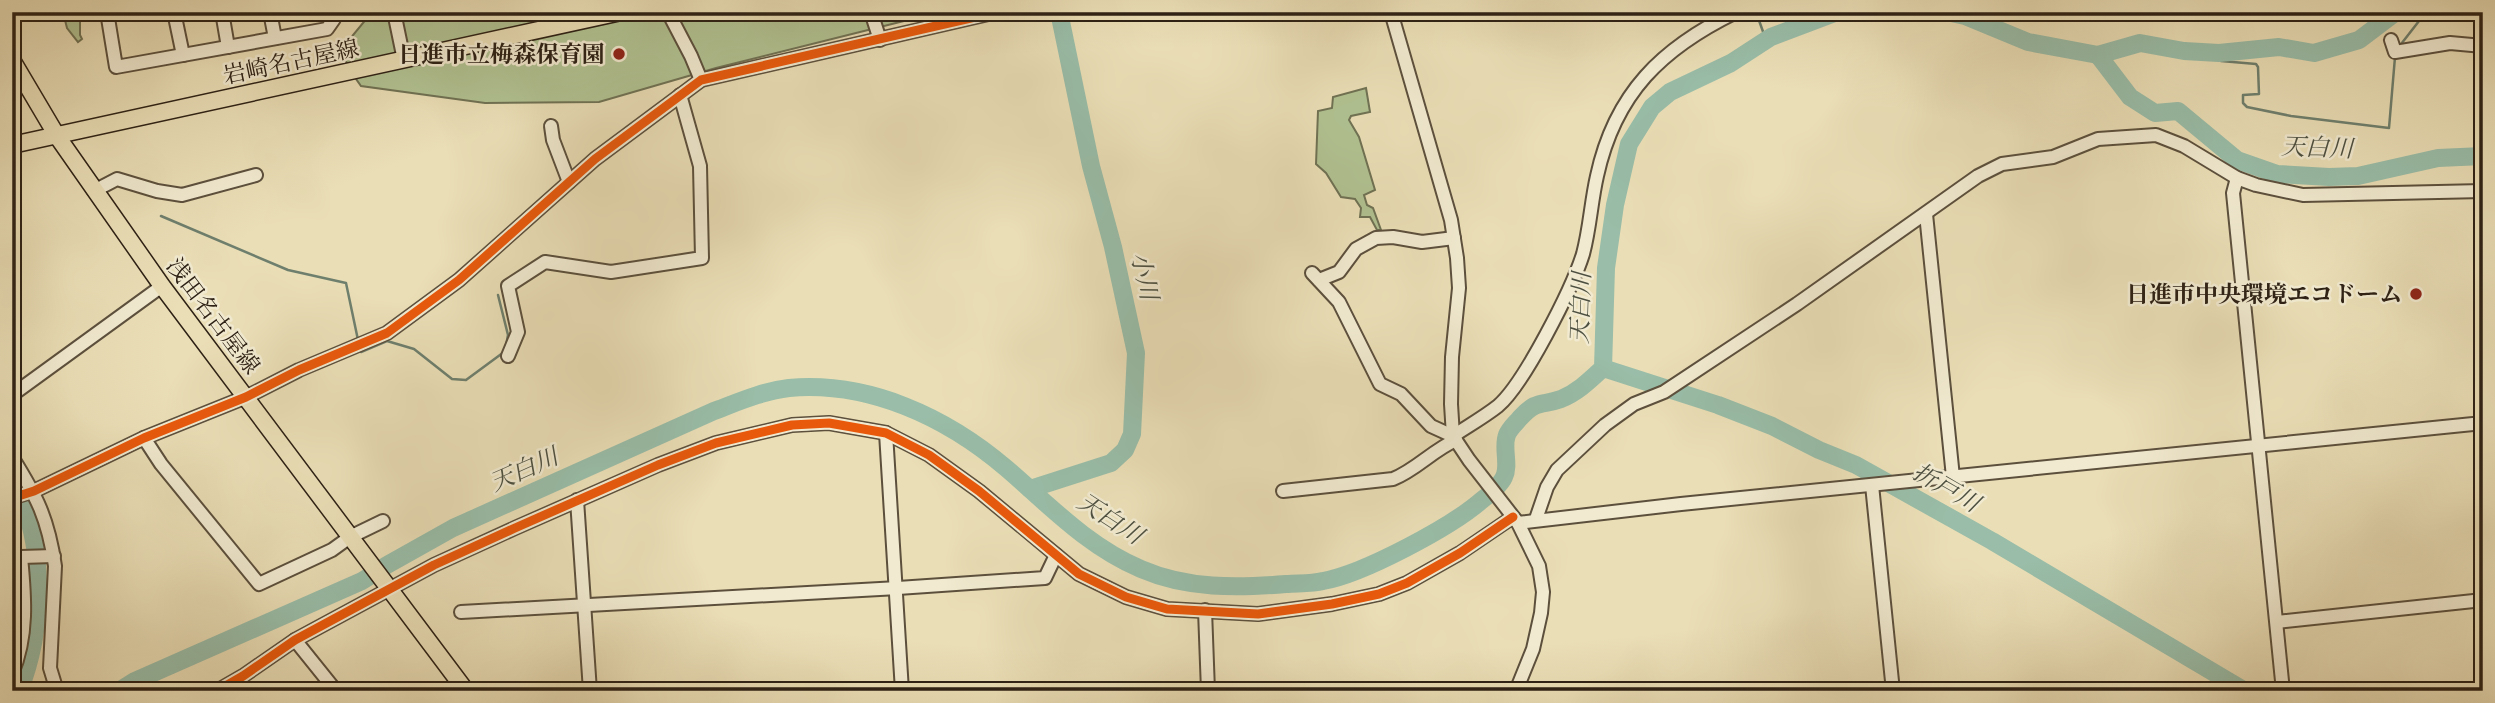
<svg xmlns="http://www.w3.org/2000/svg" width="2495" height="703" font-family="'IM FELL Double Pica','Noto Serif JP',serif">
  <rect width="100%" height="100%" fill="#eadeb6"/>
  <filter id="stains"><feTurbulence type="fractalNoise" baseFrequency=".00286" numOctaves="4"/><feColorMatrix values="0 0 0 0 .2 0 0 0 0 .09 0 0 0 0 .02 0 0 0 .5 -.17"/></filter>
  <radialGradient id="worn" r=".72"><stop offset=".6" stop-color="#630" stop-opacity="0"/><stop offset="1" stop-color="#630" stop-opacity=".3"/></radialGradient>
  <g fill="#b1c292" stroke="#6f7254" stroke-width="2">
    <polygon points="63,12 80,12 80,35 82,39 78,42 67,28"/>
    <polygon points="372,12 940,12 716,68 599,102 485,103 361,86 347,66 344,46"/>
    <polygon points="1366,88 1370,112 1351,116 1349,120 1359,137 1375,190 1364,195 1367,205 1373,208 1381,230 1377,230 1370,217 1360,217 1361,208 1355,199 1341,197 1326,173 1316,164 1318,111 1332,108 1333,97"/>
  </g>
  <g fill="none" stroke-linecap="round" stroke-linejoin="round">
    <g stroke="#6e7f6d" stroke-width="2.5">
      <polyline points="1756,12 1766,40"/>
      <polyline points="2398,48 2426,12"/>
      <polyline points="2219,53 2221,61 2256,64 2258,67 2259,94 2243,95 2243,103 2247,107 2291,116 2389,128 2395,57"/>
      <polyline points="161,216 288,270 346,283 358,340"/>
      <polyline points="498,295 508,335 506,346"/>
      <polyline points="360,350 361,352 387,341 414,349 452,379 466,380 504,352"/>
    </g>
    <g stroke="#99bda8" stroke-width="18">
      <polyline points="1947,12 1965,16 2028,42 2098,55 2140,43 2184,51 2219,53 2279,47 2314,53 2359,40 2396,12"/>
      <polyline points="2098,55 2130,97 2155,113 2178,111 2237,160 2277,174 2329,177 2358,176 2438,158 2483,156"/>
      <polyline points="1603,368 1718,405 1772,426 1819,450 1856,465 1992,541 2245,691"/>
      <path d="M12 480C47 539 44 629 19 691"/>
      <polyline points="1030,489 1111,463 1125,450 1132,434 1136,353 1113,247 1091,166 1059,12"/>
      <path d="M119 691 135 681 362 581 387 565 453 528 714 411C738 402 763 391 789 388 869 381 946 417 1006 468 1049 505 1087 546 1141 569 1187 589 1237 588 1286 584 1298 583 1311 584 1323 581 1363 574 1451 527 1482 500 1489 495 1501 484 1504 477 1510 465 1502 447 1507 435 1509 429 1516 423 1520 418 1537 399 1542 406 1561 399 1578 392 1590 380 1603 368L1606 268 1615 205 1629 144 1652 107 1670 92 1731 63 1771 37 1837 12"/>
    </g>
    <defs>
      <g id="minor">
        <polyline points="107,12 116,67 327,29 334,19 333,12"/>
        <polyline points="174,12 183,55"/>
        <polyline points="222,12 228,47"/>
        <polyline points="270,12 275,38"/>
        <polyline points="394,12 404,60"/>
        <polyline points="668,12 691,56 701,80"/>
        <polyline points="871,12 880,40"/>
        <polyline points="1391,12 1451,220 1457,258 1459,288 1452,357 1451,404 1453,436 1469,460 1518,523 1539,566 1543,592 1541,613 1533,649 1516,691"/>
        <polyline points="2391,40 2395,52 2450,43 2483,46"/>
        <polyline points="551,126 553,140 569,182"/>
        <polyline points="2237,178 2233,193 2283,691"/>
        <polyline points="94,191 117,179 157,191 182,195 256,175"/>
        <polyline points="1926,214 1953,477"/>
        <path d="M1312 273 1339 302 1380 384 1401 394 1431 426 1453 436C1468 426 1484 417 1498 406 1524 384 1572 289 1583 254 1590 228 1591 202 1597 176 1615 93 1662 48 1736 12"/>
        <polyline points="1319,280 1339,272 1356,249 1376,238 1393,237 1422,242 1454,238"/>
        <polyline points="508,356 518,332 508,286 545,262 611,272 702,258 700,166 680,95"/>
        <polyline points="12,395 162,286"/>
        <polyline points="886,433 902,691"/>
        <polyline points="144,438 161,464 259,584 332,550 350,537 383,521"/>
        <path d="M12 457C37 497 48 518 55 566L50 668 57 691"/>
        <polyline points="1872,485 1893,691"/>
        <path d="M1283 491 1393 479C1416 470 1433 450 1456 440"/>
        <polyline points="12,498 34,491 144,438 246,397 299,370 387,333 459,280 595,159 701,80 997,12"/>
        <polyline points="577,500 590,691"/>
        <polyline points="1536,519 1547,487 1557,470 1605,425 1634,404 1664,392 1797,304 1978,176 2002,164 2053,157 2098,139 2156,135 2184,146 2237,178 2256,185 2303,195 2483,191"/>
        <polyline points="1518,523 1681,504 2483,423"/>
        <polyline points="12,560 21,557 54,556"/>
        <polyline points="1205,610 1208,691"/>
        <polyline points="461,612 898,588 1045,578 1056,555"/>
        <polyline points="2277,622 2483,600"/>
        <polyline points="295,640 336,691"/>
        <path d="M12 674C28 636 25 597 21 557"/>
        <polyline points="217,691 243,676 295,640 434,565 515,528 658,465 716,443 792,425 829,423 886,433 929,455 979,491 1079,574 1126,597 1167,609 1258,614 1332,604 1379,594 1407,583 1460,553 1513,517"/>
      </g>
      <g id="major">
        <polyline points="12,60 57,136 162,286 466,691"/>
        <polyline points="12,145 621,12"/>
      </g>
    </defs>
    <use href="#minor" stroke="#5c503d" stroke-width="16"/>
    <use href="#major" stroke="#2d2115" stroke-width="19"/>
    <use href="#minor" stroke="#f1ead0" stroke-width="12"/>
    <use href="#major" stroke="#eadeb6" stroke-width="16"/>
    <defs>
      <g id="cycleway">
        <polyline points="12,498 34,491 144,438 246,397 299,370 387,333 459,280 595,159 701,80 997,12"/>
        <polyline points="217,691 243,676 295,640 434,565 515,528 658,465 716,443 792,425 829,423 886,433 929,455 979,491 1079,574 1126,597 1167,609 1258,614 1332,604 1379,594 1407,583 1460,553 1513,517"/>
      </g>
    </defs>
    <use href="#cycleway" stroke="#f1ead0" stroke-width="13"/>
    <use href="#cycleway" stroke="#e8590c" stroke-width="9"/>
  </g>
  <g fill="#8f2418" stroke="#f1ead0" stroke-width="2.5">
    <circle cx="619" cy="54" r="7"/>
    <circle cx="2416" cy="294" r="7"/>
  </g>
  <g text-anchor="middle" dominant-baseline="central" stroke-width="5" stroke-linejoin="round" paint-order="stroke">
    <g font-size="23" font-weight="bold" fill="#2d2115" stroke="#f1ead0" text-anchor="end">
      <text x="605" y="54">日進市立梅森保育園</text>
      <text x="2402" y="294">日進市中央環境エコドーム</text>
    </g>
    <g font-size="23" fill="#2d2115" stroke="#f1ead0">
      <text transform="translate(291 62) rotate(-12)">岩崎名古屋線</text>
      <text transform="translate(213 316) rotate(53)">浅田名古屋線</text>
    </g>
    <g font-size="24" font-style="italic" fill="#4d5041" stroke="#f1ead0">
      <text transform="translate(2317 148) rotate(2)">天白川</text>
      <text transform="translate(1144 276) rotate(77)">小川</text>
      <text transform="translate(1581 308) rotate(-88)">天白川</text>
      <text transform="translate(524 470) rotate(-24)">天白川</text>
      <text transform="translate(1946 488) rotate(30)">折戸川</text>
      <text transform="translate(1110 519) rotate(33)">天白川</text>
    </g>
  </g>
  <rect width="2495" height="703" fill="none" stroke="#eadeb6" stroke-width="42"/>
  <rect x="14" y="14" width="2467" height="675" fill="none" stroke="#2d2115" stroke-width="3.5"/>
  <rect x="21" y="21" width="2453" height="661" fill="none" stroke="#2d2115" stroke-width="2"/>
  <rect width="100%" height="100%" filter="url(#stains)"/>
  <rect width="100%" height="100%" fill="url(#worn)"/>
</svg>
